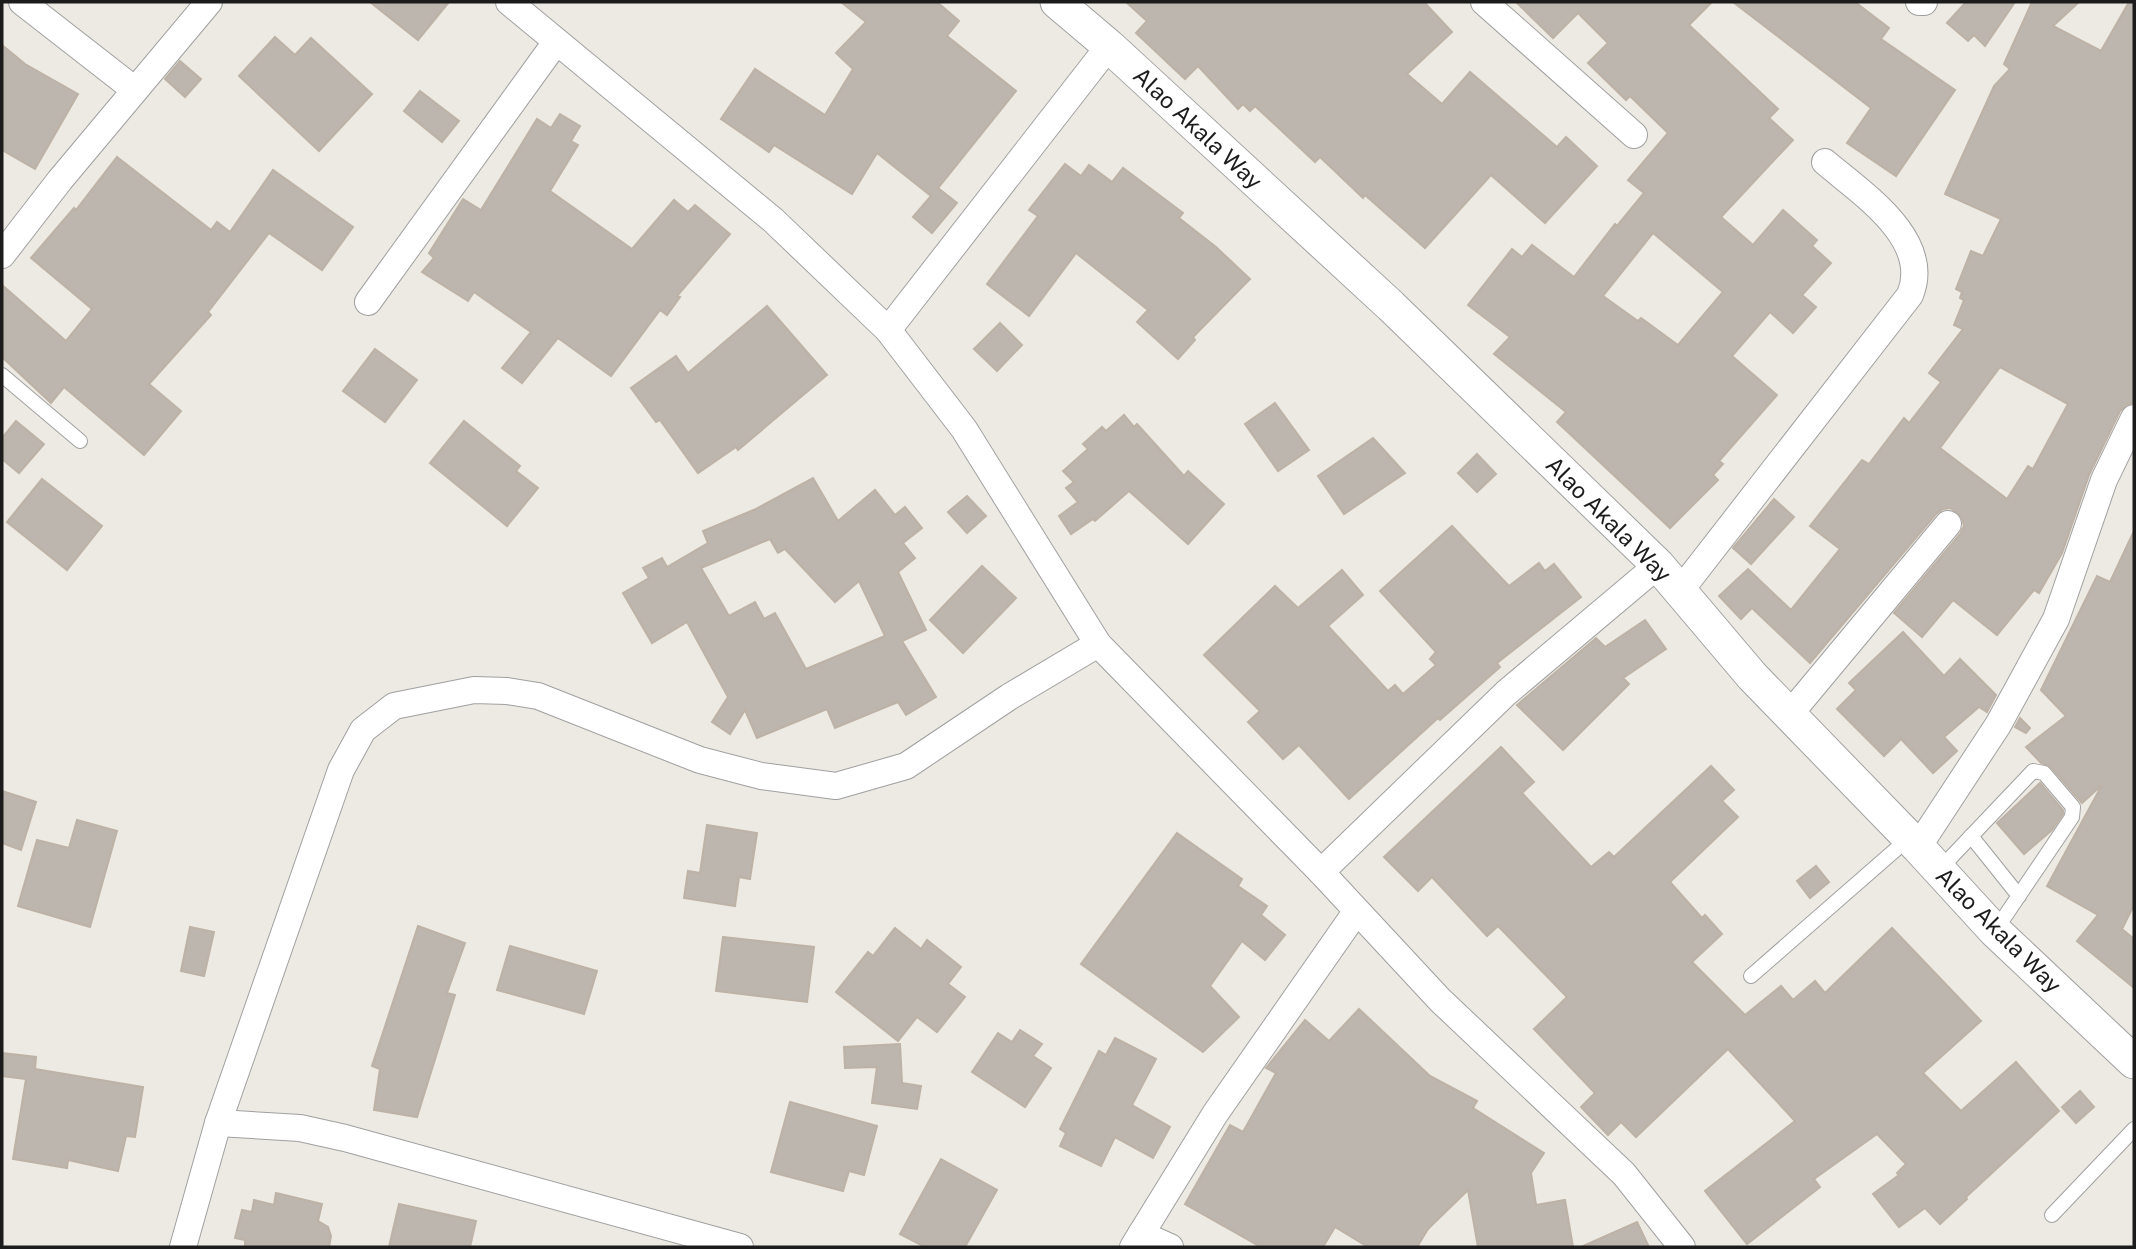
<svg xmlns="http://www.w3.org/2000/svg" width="2136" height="1249" font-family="'Public Sans',sans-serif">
  <rect width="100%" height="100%" fill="#eceae2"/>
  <g fill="#bcb6af" stroke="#bdb2a5" stroke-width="2" fill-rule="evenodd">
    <polygon points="370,2 449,2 418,40"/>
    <polygon points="841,2 937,2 959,21 947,36 1016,91 938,188 957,203 932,233 913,217 931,196 877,153 852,194 774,145 769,152 721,119 755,69 825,115 853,69 836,53 866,22"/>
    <polygon points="1126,2 1424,2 1452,32 1407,74 1442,104 1470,72 1557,147 1566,137 1597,166 1545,223 1491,175 1425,248 1365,195 1363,198 1320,157 1315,162 1255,106 1250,111 1243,104 1238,109 1198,66 1185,79 1136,33 1147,21"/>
    <path d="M1516 2H1712L1689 25 1778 109 1769 118 1793 140 1721 217 1753 245 1783 210 1817 240 1812 246 1831 263 1802 295 1816 307 1793 333 1770 312 1732 356 1777 395 1719 461 1723 464 1713 475 1718 480 1670 528 1557 422 1566 412 1494 354 1510 337 1468 305 1512 249 1522 257 1532 245 1574 277 1615 224 1617 226 1644 193 1628 180 1668 133 1630 96 1626 100 1588 63 1608 43 1578 13 1553 38ZM1653 233 1723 292 1678 345 1641 318 1638 321 1603 296Z"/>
    <polygon points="1733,2 1855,2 1889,28 1881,39 1955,90 1896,176 1847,143 1871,108"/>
    <polygon points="1966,2 2015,2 1985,46 1974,35 1968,41 1947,23"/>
    <path d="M2032 2H2079L2053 26 2101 51 2129 2H2134V402L2126 405 2120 411 2089 475 2062 553 2039 593 2034 590 1997 635 1953 600 1922 637 1894 613 1960 534 1964 526 1962 518 1957 512 1950 508 1943 509 1936 514 1810 663 1752 608 1741 619 1719 596 1748 569 1791 610 1840 549 1810 526 1862 460 1869 464 1904 418 1909 423 1941 382 1929 373 1963 329 1954 325 1964 300 1960 298 1962 292 1956 289 1971 251 1983 256 2001 219 1945 194 1994 86 2010 69 2004 64ZM2000 367 2068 404 2033 469 2028 466 2007 499 1940 448Z"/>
    <polygon points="275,37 295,55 311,38 372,94 319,151 239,76"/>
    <polygon points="2,45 25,64 78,94 35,169 2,150"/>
    <polygon points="180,61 201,79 185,97 165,79"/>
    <polygon points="420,91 459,121 442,142 404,111"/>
    <polygon points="560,114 580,126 571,141 578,145 550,191 632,249 674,200 688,212 695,205 730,234 677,296 680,297 667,315 660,310 611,376 558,338 522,383 502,368 531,332 474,292 468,301 422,272 434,258 429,253 463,199 481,210 537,119 551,128"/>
    <polygon points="117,157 211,230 217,222 230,232 273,170 353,227 322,270 269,233 208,312 211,315 149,384 181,411 144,455 64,387 51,403 2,357 2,285 66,341 92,309 31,258 74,208 76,210"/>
    <polygon points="1065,164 1081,176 1089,165 1112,182 1123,168 1183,213 1179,218 1216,247 1250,279 1193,337 1195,340 1178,359 1137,322 1148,310 1076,253 1029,316 987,284 1038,216 1029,210"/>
    <polygon points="767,306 827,375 738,450 736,447 698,473 660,420 656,422 631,388 676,356 688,373"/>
    <polygon points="1000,323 1022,345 997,371 974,349"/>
    <polygon points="375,349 417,380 385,422 343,391"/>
    <polygon points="1275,403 1309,450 1278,471 1245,424"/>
    <polygon points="1124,415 1134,427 1137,424 1184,476 1188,471 1224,504 1188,544 1129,491 1095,521 1093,519 1071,534 1059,516 1078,502 1066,488 1074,482 1063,471 1088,449 1083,444 1102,427 1106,431"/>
    <polygon points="16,421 44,444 19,473 2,459 2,438"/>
    <polygon points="464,421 520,466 516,471 538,488 507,526 430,463"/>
    <polygon points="1373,438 1405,473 1344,514 1318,476"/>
    <polygon points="1477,454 1496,474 1477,492 1458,473"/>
    <path d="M813 478 838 521 875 490 895 515 905 507 922 528 903 543 915 558 898 572 926 630 902 641 936 697 906 715 898 702 835 728 827 709 757 738 745 710 730 734 712 722 728 697 687 622 652 643 623 593 649 578 643 568 662 558 667 567 708 543 703 531 756 509ZM770 539 778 553 785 549 835 602 859 581 885 636 806 669 775 613 764 619 755 602 729 616 701 568Z"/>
    <polygon points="42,479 102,526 67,570 7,522"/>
    <polygon points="967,496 986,516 967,533 948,512"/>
    <polygon points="1774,499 1794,517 1751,564 1733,548"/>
    <polygon points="1452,526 1509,586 1539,563 1545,571 1554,564 1581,597 1497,663 1500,667 1440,720 1438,718 1349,799 1299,745 1283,759 1248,722 1260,711 1204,655 1275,586 1298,608 1342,570 1363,595 1328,626 1388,691 1395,685 1403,694 1436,665 1430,659 1436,652 1380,591"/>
    <polygon points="2134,531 2134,905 2122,929 2134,939 2134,988 2077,941 2098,915 2047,886 2102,785 2082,803 2051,767 2041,763 2026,747 2066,716 2041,690 2097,576 2110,582"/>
    <polygon points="982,566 1016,598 963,653 930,620"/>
    <polygon points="1645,620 1666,649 1623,678 1629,684 1563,750 1517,705 1596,638 1605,647"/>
    <polygon points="1903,632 1944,676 1960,659 1996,695 1987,712 1979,707 1944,737 1957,751 1933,773 1901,739 1884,756 1837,709 1856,690 1849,683"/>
    <polygon points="2020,718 2030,728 2026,733 2015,727"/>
    <polygon points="1501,747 1534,782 1522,793 1591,867 1609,852 1614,857 1711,766 1734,790 1722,801 1738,817 1670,882 1702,918 1705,915 1722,934 1692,962 1745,1015 1781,986 1793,1000 1815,981 1825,993 1892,928 1981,1021 1923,1073 1961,1111 2016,1062 2059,1111 1966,1197 1967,1199 1940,1224 1925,1208 1899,1227 1873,1194 1899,1175 1897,1173 1906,1164 1877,1134 1814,1179 1820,1187 1747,1244 1705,1191 1795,1121 1728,1049 1636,1137 1621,1122 1608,1135 1581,1107 1595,1093 1534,1029 1567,997 1498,926 1487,936 1432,877 1418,891 1384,857"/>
    <polygon points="2040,783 2063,810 2063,814 2052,830 2024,854 1997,823"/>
    <polygon points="2,791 36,802 21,850 2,843"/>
    <polygon points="77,820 117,831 90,927 18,906 37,840 69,848"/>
    <polygon points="707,825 757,833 750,879 739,877 735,906 684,898 688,871 700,873"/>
    <polygon points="1177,833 1242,879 1238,886 1267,906 1261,915 1285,935 1265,960 1242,941 1210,986 1239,1017 1203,1052 1081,964"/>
    <polygon points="1816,866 1829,882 1810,898 1797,881"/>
    <polygon points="418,926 465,943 447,993 455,995 417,1117 374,1110 380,1069 372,1066"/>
    <polygon points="190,927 214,932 204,976 181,971"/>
    <polygon points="895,928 921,949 927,940 961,967 948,984 965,997 937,1032 917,1017 898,1041 836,992 868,952 873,956"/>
    <polygon points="723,937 814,947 807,1002 716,991"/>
    <polygon points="510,946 597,971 584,1014 497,990"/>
    <polygon points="1359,1009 1430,1076 1477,1101 1473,1108 1544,1153 1531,1173 1536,1205 1565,1200 1573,1247 1478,1247 1468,1190 1428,1229 1417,1247 1368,1247 1335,1227 1323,1247 1261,1247 1185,1204 1230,1125 1243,1132 1276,1073 1266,1068 1305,1020 1329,1041"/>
    <polygon points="1020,1030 1042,1044 1033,1056 1051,1068 1025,1107 972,1072 998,1033 1012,1042"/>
    <polygon points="1115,1038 1156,1059 1132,1105 1170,1127 1153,1158 1115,1137 1101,1166 1060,1146 1066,1133 1060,1129 1099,1051 1106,1055"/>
    <polygon points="900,1044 902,1083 921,1086 917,1109 872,1103 877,1067 845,1068 844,1047"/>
    <polygon points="2,1053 36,1057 35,1069 143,1087 135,1137 126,1136 118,1171 68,1160 67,1168 13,1159 26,1079 2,1076"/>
    <polygon points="2080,1091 2094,1107 2076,1123 2062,1107"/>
    <polygon points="790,1102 877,1126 864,1175 849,1171 843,1191 771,1172"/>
    <polygon points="941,1159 997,1190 965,1247 925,1247 900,1234"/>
    <polygon points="276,1193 322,1204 318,1221 328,1227 331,1236 329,1247 245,1247 245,1240 235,1238 242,1210 252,1212 254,1200 274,1205"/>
    <polygon points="399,1204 476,1221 470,1247 389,1247"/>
    <polygon points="1637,1222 1649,1247 1581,1247"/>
  </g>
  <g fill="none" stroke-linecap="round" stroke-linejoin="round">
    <defs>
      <g id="service">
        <polyline points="2,375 80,441"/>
        <polyline points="1971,836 2019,896"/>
        <polyline points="1939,870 2033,771 2044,773 2073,807 2072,817 1995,931"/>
        <polyline points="1751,976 1909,838"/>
        <polyline points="2052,1215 2134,1129"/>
      </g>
      <g id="minor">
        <polyline points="22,2 135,90"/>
        <polyline points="509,2 773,220 888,330 964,429 1098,644 1321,872 1440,1000 1624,1174 1682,1247"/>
        <polyline points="1484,2 1634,135"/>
        <polyline points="1919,2 1924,2"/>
        <polyline points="2,255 60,180 209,2"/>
        <polyline points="368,302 556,42"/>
        <polyline points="888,330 1109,46"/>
        <path d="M1680 591 1910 295C1933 239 1861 193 1825 162"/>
        <polyline points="1789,715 1948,524"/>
        <polyline points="1918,847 1998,725 2056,619 2104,480 2134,418"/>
        <polyline points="1321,872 1506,693 1658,565"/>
        <polyline points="218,1123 300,1128 345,1138 740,1247"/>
        <polyline points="1141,1234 1170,1247"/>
        <polyline points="183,1247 218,1123 341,770 363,730 394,706 474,690 507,691 538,696 700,760 761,776 836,786 906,766 1009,697 1098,644"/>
        <polyline points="1133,1247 1215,1114 1356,912"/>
      </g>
      <polyline id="tertiary" points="1057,2 1109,46 1391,306 1658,565 1752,676 1918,847 1995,931 2134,1062"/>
    </defs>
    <use href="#service" stroke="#a0a0a0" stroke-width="16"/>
    <use href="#minor" stroke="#a0a0a0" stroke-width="28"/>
    <use href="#tertiary" stroke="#a0a0a0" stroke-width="35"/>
    <use href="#service" stroke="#fff" stroke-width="14"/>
    <use href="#minor" stroke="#fff" stroke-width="26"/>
    <use href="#tertiary" stroke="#fff" stroke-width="33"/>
  </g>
  <g text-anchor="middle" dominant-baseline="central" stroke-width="6" stroke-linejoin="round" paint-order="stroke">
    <g font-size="23" fill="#1c1c1c" stroke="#fff">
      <text transform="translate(1198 128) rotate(43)">Alao Akala Way</text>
      <text transform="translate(1609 519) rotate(45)">Alao Akala Way</text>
      <text transform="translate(1999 930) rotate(45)">Alao Akala Way</text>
    </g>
  </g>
  <rect width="2136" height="1249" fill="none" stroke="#1c1c1c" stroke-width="7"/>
</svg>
